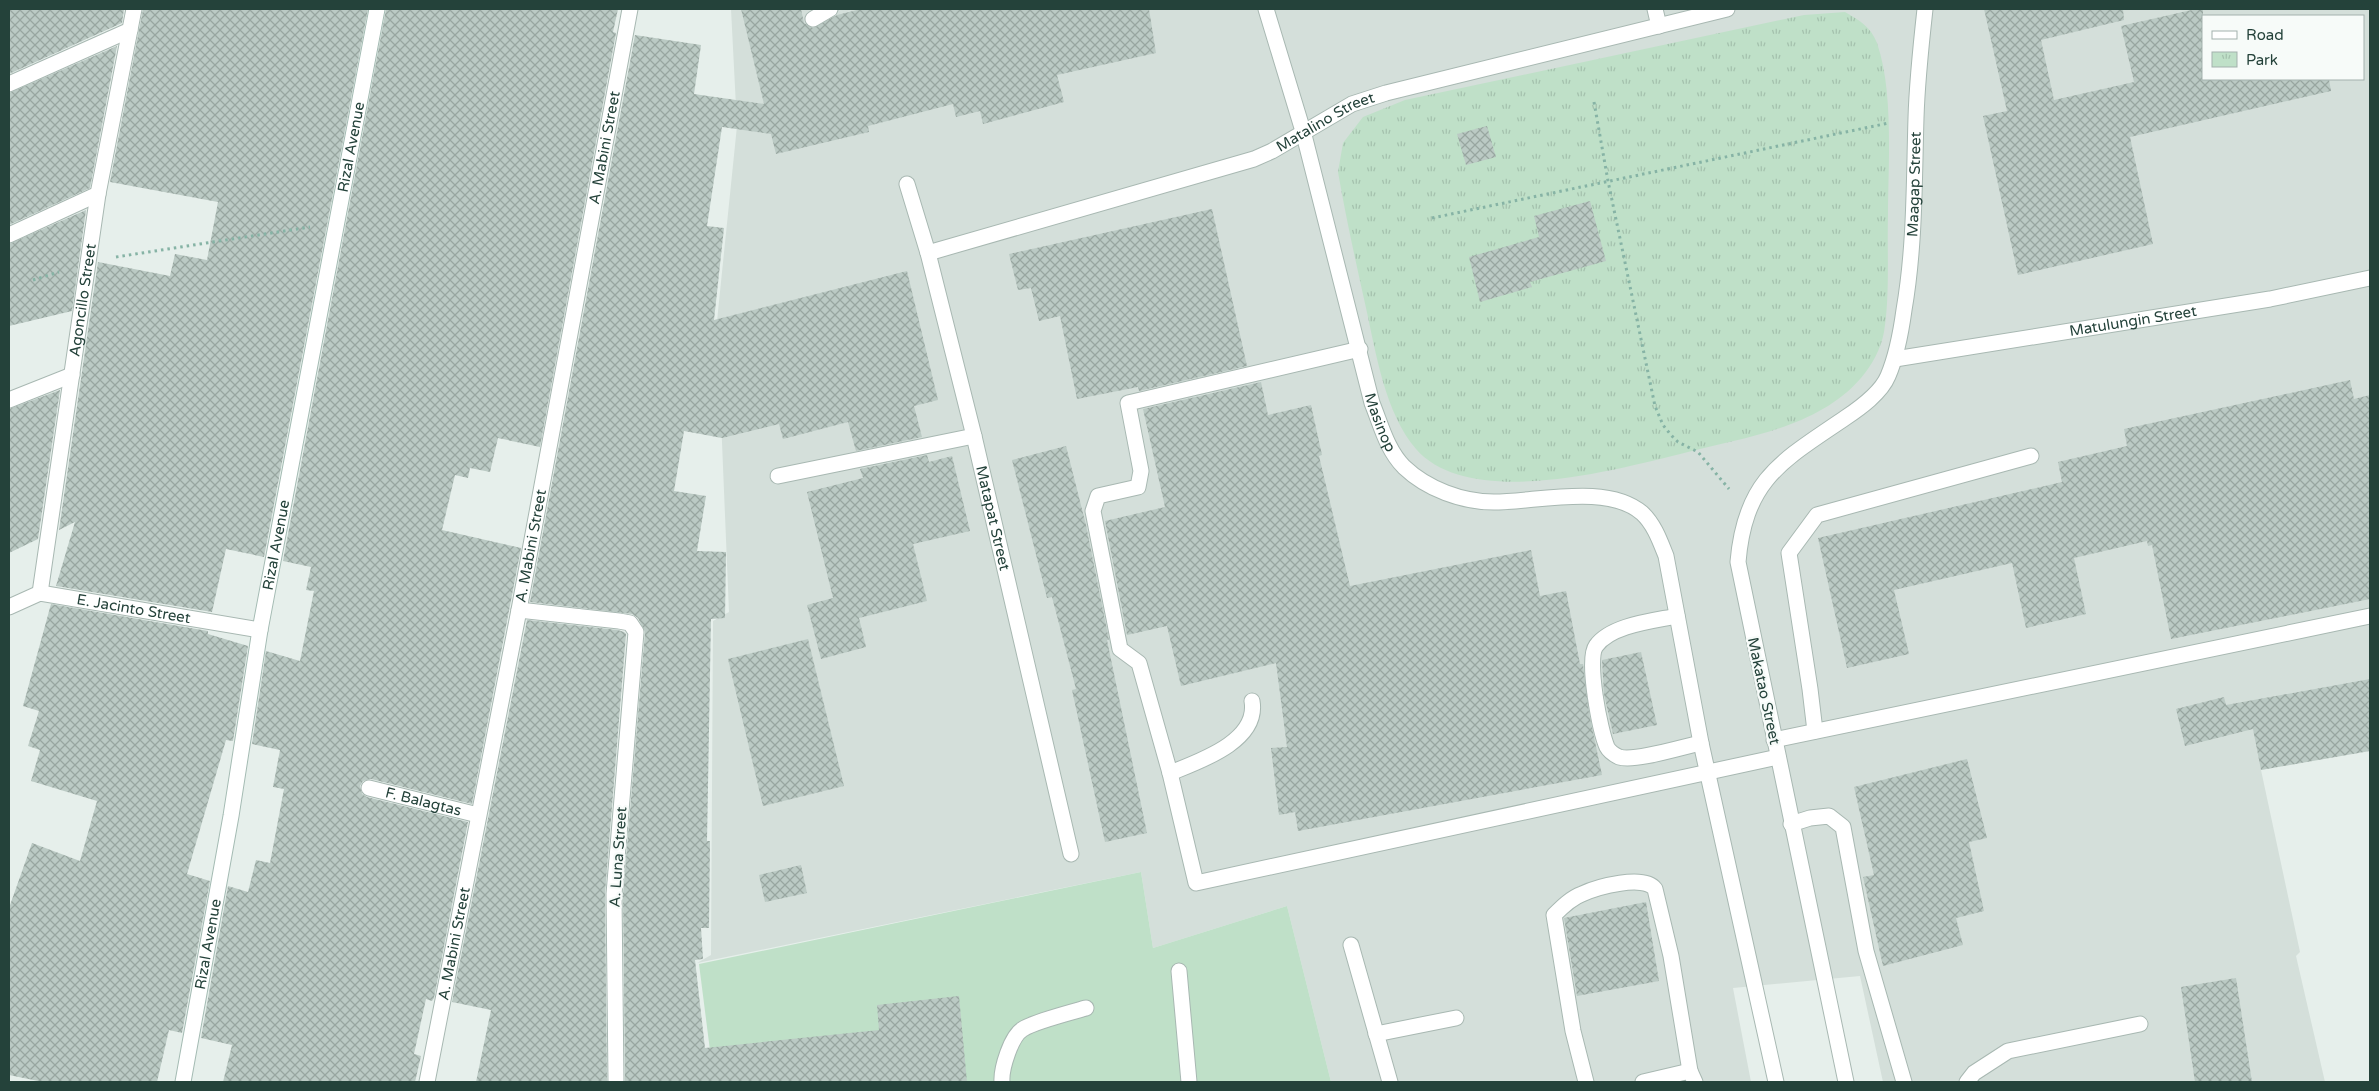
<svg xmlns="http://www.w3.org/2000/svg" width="2379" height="1091" font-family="'Varela Round',sans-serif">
  <defs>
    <pattern id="park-tufts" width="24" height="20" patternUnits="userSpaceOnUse" patternTransform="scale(1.25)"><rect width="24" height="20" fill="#bfe0c8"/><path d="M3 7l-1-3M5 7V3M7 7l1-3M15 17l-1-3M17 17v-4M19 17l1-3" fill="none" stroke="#a4c1ad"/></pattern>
    <pattern id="building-cross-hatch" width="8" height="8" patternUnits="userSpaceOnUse" patternTransform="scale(1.25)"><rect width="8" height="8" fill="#bbcac4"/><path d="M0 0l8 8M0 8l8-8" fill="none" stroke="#98a6a0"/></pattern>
  </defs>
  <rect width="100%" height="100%" fill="#e6efeb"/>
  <path fill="#d4dfda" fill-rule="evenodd" d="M731 9H2370V748L2261 770 2300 952 2296 956 2325 1082H1883L1860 976 1733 988 1751 1082H1331L1287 906 1153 948 1141 872 697 963 711 955 713 621 729 612 717 321 737 126ZM2203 16H2363V79H2203Z"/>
  <polygon fill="#bfe0c8" points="1141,872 1153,948 1287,906 1331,1082 714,1082 699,964"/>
  <path fill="url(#park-tufts)" d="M1845 12C1859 20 1871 27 1877 43 1894 92 1888 165 1888 216 1887 253 1890 295 1884 332 1881 349 1872 365 1861 378 1819 427 1747 437 1688 452 1619 469 1470 511 1416 449 1385 413 1376 353 1366 308 1356 263 1346 218 1338 172L1343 143 1363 117 1405 100 1804 15Z"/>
  <g fill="url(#building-cross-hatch)">
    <polygon points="9,9 124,9 122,23 9,74"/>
    <polygon points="143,9 368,9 264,557 226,549 212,612 56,586 75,522 59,530 98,262 170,276 175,254 207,260 218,202 110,182"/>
    <polygon points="386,9 618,9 613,32 616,33 540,447 498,438 490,472 470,468 468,478 455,475 442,530 521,548 472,804 371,779 363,781 360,786 362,794 367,797 468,822 434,998 432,1001 426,999 414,1054 421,1056 415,1082 223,1082 232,1045 201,1038 228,886 248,892 256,860 270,863 284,789 273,787 280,750 252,744 266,651 300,661 314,591 306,590 311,567 283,561"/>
    <polygon points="741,9 801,9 804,23 813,28 837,15 861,9 1149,9 1156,53 1057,75 1064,102 983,124 980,111 956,117 953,104 868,126 869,132 776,154 771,134 722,127 707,226 724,228 714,320 907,271 938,400 914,406 922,437 856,451 848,422 783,439 779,424 722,438 684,431 674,491 706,496 697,551 726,552 725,618 711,619 707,841 710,841 709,928 701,928 703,959 695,960 705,1048 879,1030 877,1005 959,996 967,1082 625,1082 623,894 645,632 638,618 632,614 530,602 635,35 701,45 694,94 764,104"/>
    <polygon points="1984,9 2123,9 2124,20 2041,40 2054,100 2134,82 2121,26 2196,9 2203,9 2203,79 2329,79 2331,91 2130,137 2153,244 2018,275 1983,116 2007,111"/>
    <polygon points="117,46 90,188 9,225 9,93"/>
    <polygon points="1487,126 1496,157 1466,165 1457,134"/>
    <polygon points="1590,201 1606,261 1530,282 1532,287 1480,302 1469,257 1539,237 1534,216"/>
    <polygon points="1212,209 1247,366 1139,391 1138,387 1077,399 1060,316 1039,321 1031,288 1018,290 1009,254"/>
    <polygon points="86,210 72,311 9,326 9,244"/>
    <polygon points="2350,380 2354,399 2370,395 2370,599 2171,639 2152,545 2148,546 2147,541 2074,558 2086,614 2026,628 2012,563 1894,590 1909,654 1847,668 1818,538 2062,482 2058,462 2127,446 2124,429"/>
    <polygon points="1261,382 1268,415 1311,405 1322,455 1319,456 1350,586 1531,550 1540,596 1566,591 1580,664 1583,664 1589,713 1602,775 1298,831 1295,812 1279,815 1271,748 1287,747 1276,663 1181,686 1167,626 1127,635 1105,521 1165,507 1143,409"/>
    <polygon points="60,390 38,539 9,553 9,409"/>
    <polygon points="1066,446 1086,525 1109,640 1107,640 1147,833 1105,842 1072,690 1076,689 1052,597 1047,598 1012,460"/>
    <polygon points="927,455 929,462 952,456 970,531 913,544 927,601 859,618 866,647 821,659 807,605 833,598 807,492 863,478 860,469"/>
    <polygon points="51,604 208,631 208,634 248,646 233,741 226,740 187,874 210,881 182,1033 169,1030 157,1082 43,1082 9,1075 9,908 32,843 80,861 97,801 31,781 40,750 28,746 39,711 23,706"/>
    <polygon points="527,620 618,630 624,632 626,634 605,893 607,1082 476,1082 491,1010 452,1002"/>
    <polygon points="808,639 844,786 763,806 728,659"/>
    <polygon points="1641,652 1657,725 1613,734 1604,694 1602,660"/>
    <polygon points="2370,679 2370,751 2261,770 2253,729 2185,746 2176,709 2224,697 2226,705"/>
    <polygon points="1967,759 1987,838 1969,842 1984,911 1956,918 1963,945 1883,966 1863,877 1874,875 1854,787"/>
    <polygon points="801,865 807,893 765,902 759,875"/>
    <polygon points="1646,902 1659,981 1577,996 1564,918"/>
    <polygon points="2236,978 2252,1082 2195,1082 2181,987"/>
  </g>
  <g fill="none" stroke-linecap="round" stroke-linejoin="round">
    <defs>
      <g id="lane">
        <polyline points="1655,9 1659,26"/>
        <polyline points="813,19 830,9"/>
        <polyline points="1360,349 1128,403 1141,471 1138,487 1098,496 1093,511 1120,649 1139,663 1170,773 1196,883 1778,757"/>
        <polyline points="778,476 974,436"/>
        <path d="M1677 616C1653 621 1611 625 1596 646 1586 659 1600 731 1607 747 1609 751 1615 755 1619 757 1635 762 1682 747 1701 743"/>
        <polyline points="1815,731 1810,689 1789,553 1817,515 2031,456"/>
        <polyline points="1774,740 2370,616"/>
        <path d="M1170 773C1200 761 1259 741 1252 701"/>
        <polyline points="1791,824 1810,818 1829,816 1843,827 1866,951 1904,1082"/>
        <polyline points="1351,945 1390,1082"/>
        <polyline points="1179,971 1189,1082"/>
        <polyline points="1376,1034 1456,1018"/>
        <path d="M1002 1082C1001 1069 1011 1036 1023 1029 1033 1022 1072 1012 1086 1008"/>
        <path d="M1586 1082 1573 1031 1554 915C1562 907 1571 898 1582 894 1597 887 1644 874 1655 889L1671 956 1690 1071"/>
        <polyline points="1643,1082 1690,1071 1695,1082"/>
        <polyline points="1967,1082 1974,1073 2008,1051 2140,1024"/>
      </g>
      <g id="street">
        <path id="s1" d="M1266 9 1303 131 1372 403C1381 425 1387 450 1404 467 1427 489 1462 502 1494 502 1537 502 1607 483 1642 513 1654 524 1660 541 1666 556L1701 743 1776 1082"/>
        <polyline points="9,84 130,30"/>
        <path id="s2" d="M907 184 928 253 974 436 1071 854"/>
        <polyline points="9,235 98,194"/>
        <path id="s3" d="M928 253 1254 159 1272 151 1352 104 1386 93 1727 9"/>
        <path id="s4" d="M1895 359 2270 299 2370 278"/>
        <polyline points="9,400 72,375"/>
        <path id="s5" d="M40 593 98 194 134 9"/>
        <path id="s6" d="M9 607 40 593 260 630"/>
        <polyline points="519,610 619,621 630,623 636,632 614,894 616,1082"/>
        <path id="s7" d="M369 788 478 815"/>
        <path id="s8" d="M427 1082 519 610 630 9"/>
        <path id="s9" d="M1846 1082 1738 562C1745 479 1782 461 1845 418 1860 408 1881 393 1888 376 1897 355 1901 332 1904 310 1915 246 1914 183 1916 118 1917 82 1921 45 1925 9"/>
      </g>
      <g id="secondary">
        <path id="s10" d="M183 1082 231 816 260 630 377 9"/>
      </g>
    </defs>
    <use href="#lane" stroke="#a8b8b2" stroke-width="17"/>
    <use href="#street" stroke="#a8b8b2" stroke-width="17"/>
    <use href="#secondary" stroke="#a4bbb3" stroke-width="17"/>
    <g stroke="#86b3a5" stroke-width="3" stroke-dasharray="2.5 4" stroke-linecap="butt">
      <polyline points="1594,102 1608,181 1655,406 1663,425 1671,435 1678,442 1698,452 1729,489"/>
      <polyline points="1432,218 1889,123"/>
      <polyline points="116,257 310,227"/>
      <polyline points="33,280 59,272"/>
    </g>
    <use href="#lane" stroke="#fff" stroke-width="15"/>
    <use href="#street" stroke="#fff" stroke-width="15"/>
    <use href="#secondary" stroke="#fff" stroke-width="15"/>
  </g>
  <g text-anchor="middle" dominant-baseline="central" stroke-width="4.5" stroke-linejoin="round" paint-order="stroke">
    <g font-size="15" fill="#24423a" stroke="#f7fbf9">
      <text stroke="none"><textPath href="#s3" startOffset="420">Matalino Street</textPath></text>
      <text stroke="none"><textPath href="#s10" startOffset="950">Rizal Avenue</textPath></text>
      <text stroke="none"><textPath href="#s8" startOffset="951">A. Mabini Street</textPath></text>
      <text stroke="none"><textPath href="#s9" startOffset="975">Maagap Street</textPath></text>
      <text stroke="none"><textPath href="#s5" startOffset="296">Agoncillo Street</textPath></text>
      <text stroke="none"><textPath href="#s4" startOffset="241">Matulungin Street</textPath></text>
      <text stroke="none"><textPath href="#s1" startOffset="429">Masinop</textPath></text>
      <text stroke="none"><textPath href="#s2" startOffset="345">Matapat Street</textPath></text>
      <text stroke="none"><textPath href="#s10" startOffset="545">Rizal Avenue</textPath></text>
      <text stroke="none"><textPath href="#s8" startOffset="546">A. Mabini Street</textPath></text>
      <text stroke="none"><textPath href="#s6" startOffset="129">E. Jacinto Street</textPath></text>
      <text transform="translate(1764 691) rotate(78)">Makatao Street</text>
      <text stroke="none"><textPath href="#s7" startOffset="56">F. Balagtas</textPath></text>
      <text transform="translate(618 857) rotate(-86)">A. Luna Street</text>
      <text stroke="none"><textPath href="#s8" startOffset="141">A. Mabini Street</textPath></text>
      <text stroke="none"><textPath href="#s10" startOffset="140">Rizal Avenue</textPath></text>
    </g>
  </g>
  <rect width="2379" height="1091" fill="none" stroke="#24423a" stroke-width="20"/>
  <rect x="2202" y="15" width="162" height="65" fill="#f7fbf9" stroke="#a3b1ad"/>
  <rect x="2212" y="31" width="25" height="8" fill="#ffffff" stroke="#a3b1ad"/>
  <text x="2246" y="40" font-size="15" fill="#24423a">Road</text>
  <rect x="2212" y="52" width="25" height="15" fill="url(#park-tufts)" stroke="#a3b1ad"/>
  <text x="2246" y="65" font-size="15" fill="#24423a">Park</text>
</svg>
